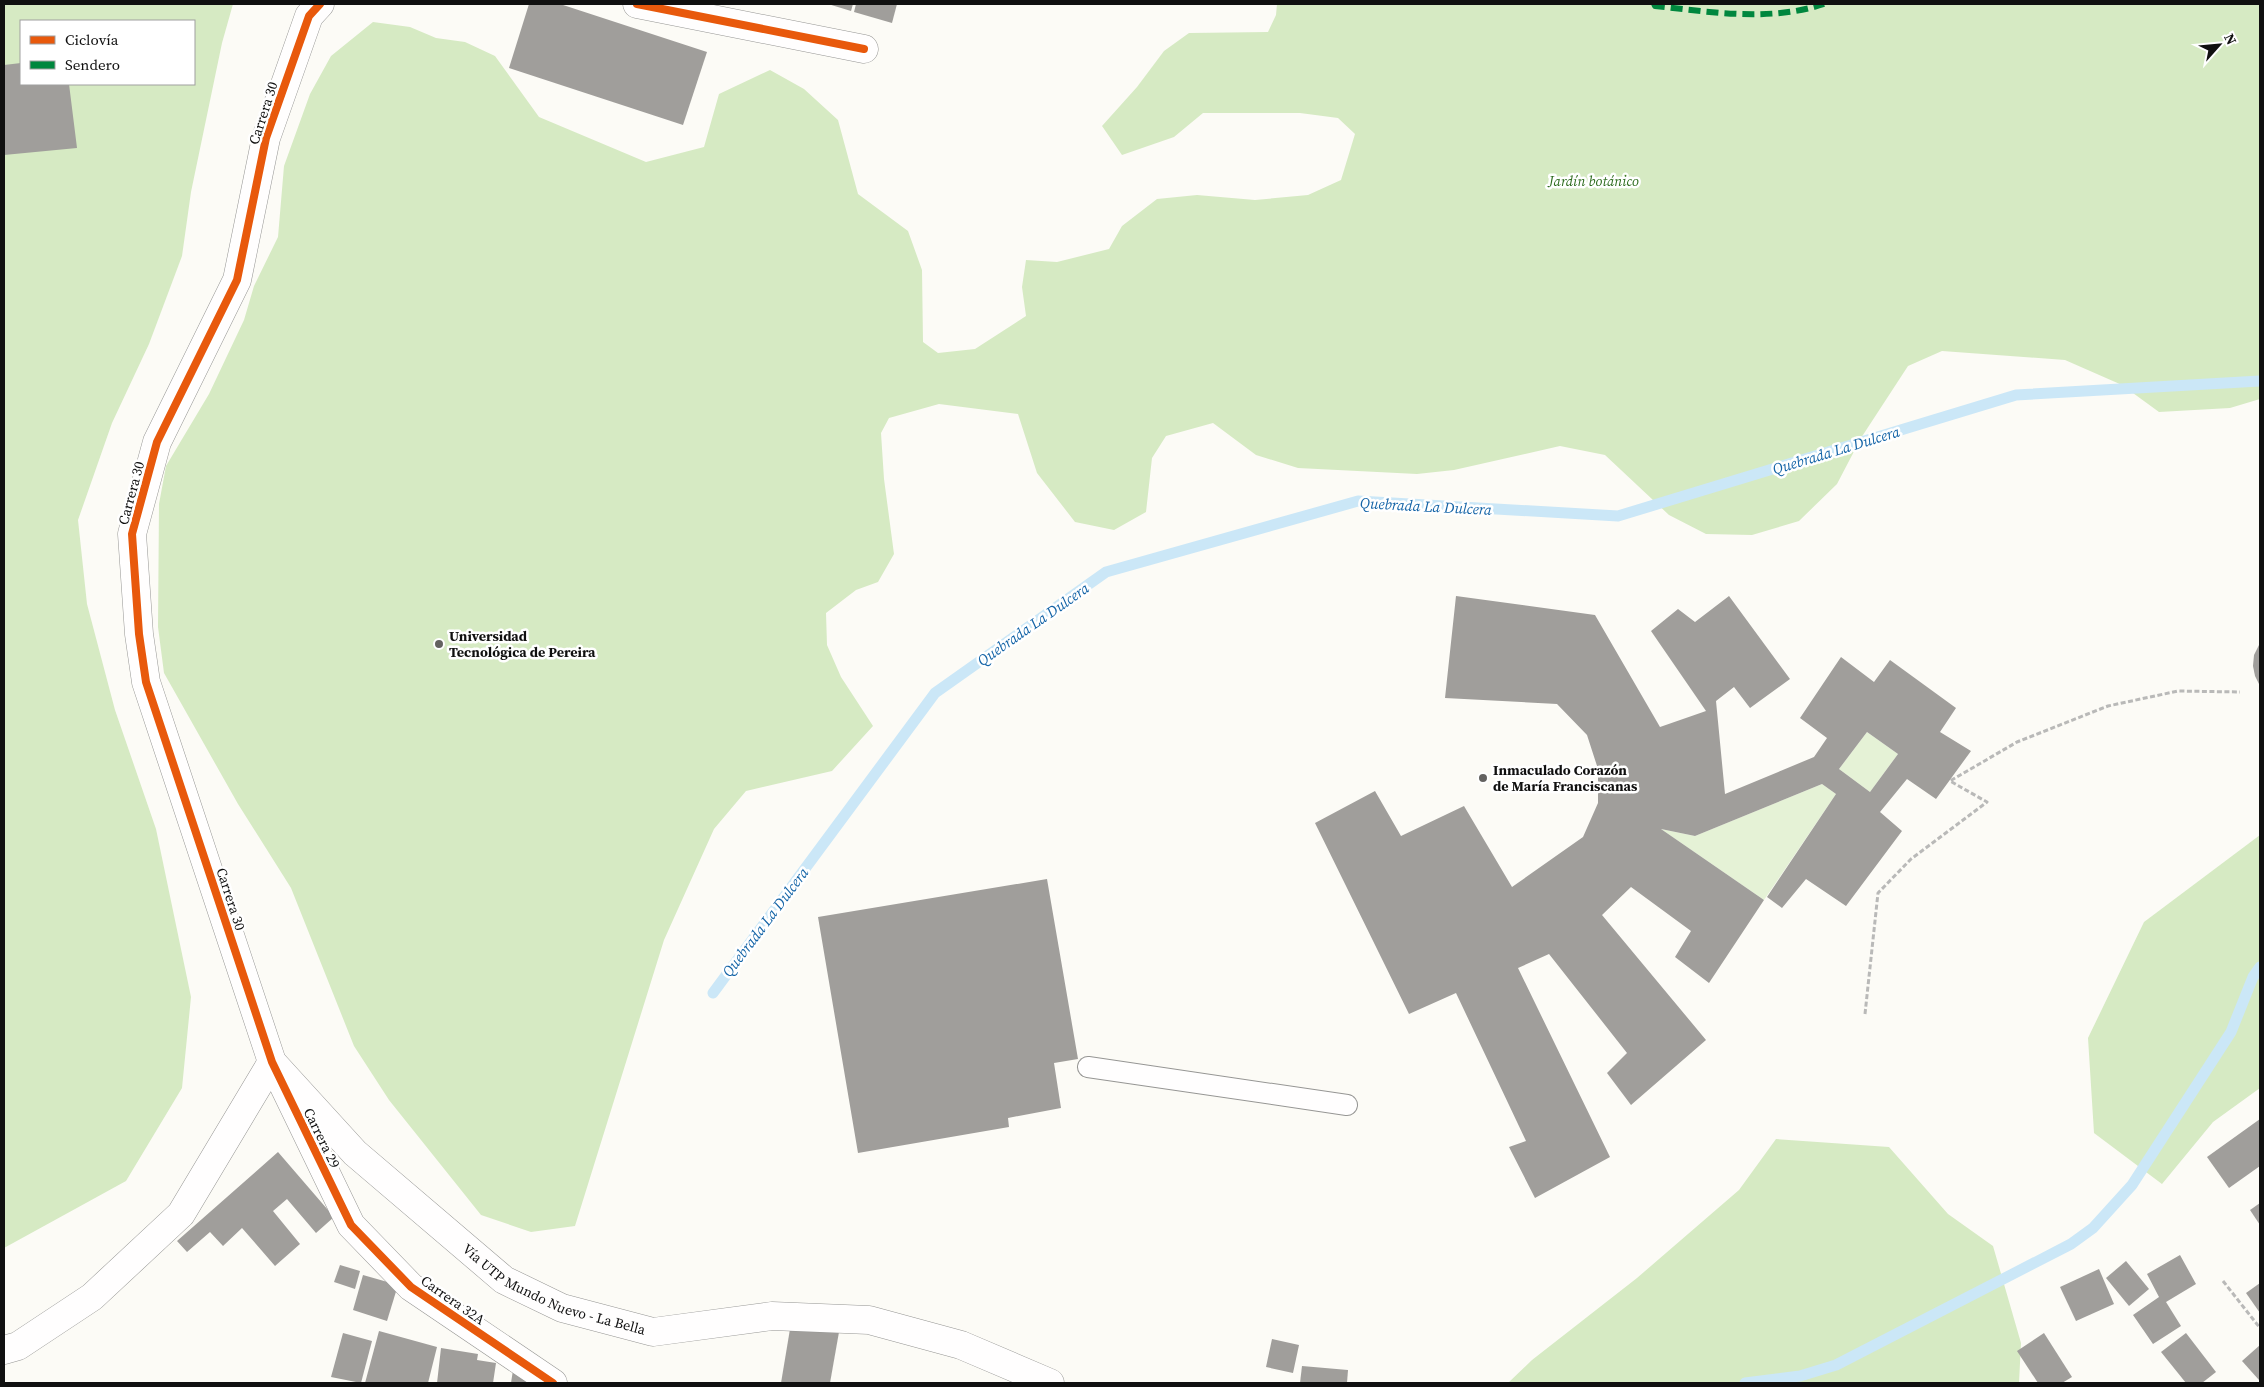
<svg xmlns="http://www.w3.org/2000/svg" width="2264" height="1387" font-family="'Source Serif 4',serif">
  <rect width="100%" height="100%" fill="#fcfbf6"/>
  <g fill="#e5f2d6">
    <polygon points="1867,732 1898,754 1870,792 1839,769"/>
    <polygon points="1822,784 1836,794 1764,900 1661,829 1695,836"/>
  </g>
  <g fill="#d6eac3" fill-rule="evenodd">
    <path d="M4 4H233L222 43 191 192 182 256 149 344 112 423 78 520 87 604 115 710 156 829 191 997 182 1088 126 1181 4 1248ZM21 21H194V84H21Z"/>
    <polygon points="1277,4 2260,4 2260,399 2230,408 2159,412 2122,385 2065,360 1942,351 1908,366 1861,438 1837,484 1799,521 1752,535 1706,534 1669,515 1605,455 1560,446 1454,470 1417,474 1298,468 1256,455 1213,423 1166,436 1152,458 1146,512 1114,530 1075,522 1037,473 1018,414 939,404 889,418 881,433 884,479 894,554 878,582 856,590 826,613 827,645 841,677 873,726 832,771 746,791 714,829 664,940 575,1226 531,1232 481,1215 389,1100 354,1046 291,888 238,804 164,673 158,627 159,504 166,466 209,394 244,320 254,286 278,237 284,166 310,94 331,56 373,22 410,27 436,38 465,42 495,56 539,117 646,162 704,147 719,94 770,70 804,89 838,120 858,194 908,231 922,270 923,342 938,353 975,349 1026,316 1022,287 1026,260 1057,262 1109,249 1122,226 1157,199 1197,195 1255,200 1308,195 1341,180 1355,134 1338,118 1300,113 1203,113 1174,137 1122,155 1102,126 1137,87 1164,51 1189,33 1268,32 1276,15"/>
    <polygon points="2260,835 2260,1088 2213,1122 2162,1184 2094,1133 2088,1038 2144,922"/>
    <polygon points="1776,1139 1889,1147 1948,1214 1993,1246 2021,1343 2019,1383 1508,1383 1532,1360 1637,1278 1739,1190"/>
  </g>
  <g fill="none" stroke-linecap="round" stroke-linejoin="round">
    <g stroke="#cbe7f7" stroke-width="11">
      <polyline points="713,993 935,693 1106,572 1358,501 1618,516 2016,395 2260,381"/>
      <polyline points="1745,1383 1800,1376 1836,1365 2071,1244 2093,1228 2132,1185 2231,1032 2253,977 2260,967"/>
    </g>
  </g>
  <g fill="#a09e9b" fill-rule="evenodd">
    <polygon points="529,4 560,4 707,52 683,125 509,68"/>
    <polygon points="828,4 853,4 851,11"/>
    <polygon points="856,4 897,4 892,23 854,12"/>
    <polygon points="21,63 21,84 69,84 77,148 4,155 4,65"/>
    <path d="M1456 596 1595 615 1660 727 1706 711 1651 631 1678 609 1695 622 1729 596 1790 679 1750 708 1734 687 1716 701 1725 794 1814 757 1827 738 1800 718 1841 657 1874 682 1890 660 1956 708 1940 732 1971 751 1936 799 1907 779 1880 812 1902 831 1846 906 1806 879 1782 908 1767 897 1836 794 1822 784 1695 836 1661 829 1764 900 1709 983 1675 957 1691 931 1631 887 1602 915 1706 1040 1631 1105 1607 1073 1627 1053 1549 954 1518 968 1610 1157 1535 1198 1509 1147 1526 1141 1456 993 1409 1014 1315 823 1375 791 1401 836 1464 806 1512 887 1583 837 1598 803V769L1587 735 1557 704 1445 698ZM1867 732 1898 754 1870 792 1839 769Z"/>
    <polygon points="2260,643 2260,686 2255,676 2253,666 2254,655"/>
    <polygon points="1047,879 1078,1059 1054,1063 1061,1108 1008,1118 1009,1127 858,1153 818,917"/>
    <polygon points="2260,1119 2260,1166 2229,1188 2207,1157"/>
    <polygon points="278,1152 334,1217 316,1233 287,1199 273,1211 300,1244 275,1266 242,1228 223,1246 210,1232 187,1252 177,1241"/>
    <polygon points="2260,1203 2260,1225 2250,1210"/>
    <polygon points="2180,1255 2196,1284 2166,1302 2181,1326 2153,1344 2133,1315 2159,1297 2147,1274"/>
    <polygon points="2126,1261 2149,1289 2129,1306 2106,1278"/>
    <polygon points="340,1265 360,1271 355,1289 334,1282"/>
    <polygon points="2099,1269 2114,1304 2076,1321 2060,1287"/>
    <polygon points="363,1275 398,1285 387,1321 353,1310"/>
    <polygon points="2260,1283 2260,1313 2246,1293"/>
    <polygon points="791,1323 839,1332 830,1383 781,1383"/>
    <polygon points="379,1331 437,1347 428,1383 365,1383"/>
    <polygon points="343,1333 372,1341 361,1383 331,1377"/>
    <polygon points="2044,1333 2072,1377 2062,1383 2038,1383 2017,1351"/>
    <polygon points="2186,1333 2216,1372 2202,1383 2186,1383 2161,1352"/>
    <polygon points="1272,1339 1299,1345 1293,1373 1266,1367"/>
    <polygon points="2260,1345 2260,1380 2259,1380 2242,1361"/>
    <polygon points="441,1348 478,1354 477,1360 496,1363 493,1383 437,1383"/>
    <polygon points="1302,1366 1348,1370 1347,1383 1300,1383"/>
    <polygon points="513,1370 534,1383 511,1383"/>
  </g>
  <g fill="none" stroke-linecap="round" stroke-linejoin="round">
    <defs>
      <polyline id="service" points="1088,1067 1347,1105"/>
      <g id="minor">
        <polyline points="637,4 864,49"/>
        <polyline points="277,1072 351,1225 411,1287 553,1383"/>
        <polyline points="4,1350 18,1346 92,1297 181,1214 272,1062"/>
      </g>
      <g id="tertiary">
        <path id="s1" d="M320 4 309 16 266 138 237 280 157 442 132 534 139 634 146 682 272 1062 355 1153 504 1280 562 1308 653 1332 772 1316 869 1320 961 1345 1050 1383"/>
      </g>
    </defs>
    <use href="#service" stroke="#969694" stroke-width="22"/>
    <use href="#minor" stroke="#969694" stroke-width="29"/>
    <use href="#tertiary" stroke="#969694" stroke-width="29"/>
    <g stroke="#b9b9b8" stroke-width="3" stroke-dasharray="5 2.5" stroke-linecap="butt">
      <polyline points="1865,1014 1878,893 1911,859 1987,802 1950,781 2017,742 2108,706 2178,691 2240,692"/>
      <polyline points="2223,1281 2260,1328"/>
    </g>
    <use href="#service" stroke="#fffefe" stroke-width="20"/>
    <use href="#minor" stroke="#fffefe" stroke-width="28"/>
    <use href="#tertiary" stroke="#fffefe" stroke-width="28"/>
    <path stroke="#00873e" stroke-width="6" stroke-dasharray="12 6" stroke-linecap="butt" d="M1654 4 1655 6C1712 12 1769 22 1824 4"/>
    <defs>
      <g id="cycleway">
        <polyline points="320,4 309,16 266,138 237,280 157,442 132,534 139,634 146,682 272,1062 351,1225 411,1287 553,1383"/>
        <polyline points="637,4 864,49"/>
      </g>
    </defs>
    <use href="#cycleway" stroke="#fff" stroke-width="11"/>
    <use href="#cycleway" stroke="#e8590c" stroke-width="8"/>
  </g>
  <g fill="#636260" stroke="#fff" stroke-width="2">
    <circle cx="439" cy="644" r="5"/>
    <circle cx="1483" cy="778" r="5"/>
  </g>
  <g text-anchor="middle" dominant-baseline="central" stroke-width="5" stroke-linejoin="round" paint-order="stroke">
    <g font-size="14" fill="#101010" stroke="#fff">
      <text transform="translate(263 113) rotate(-72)">Carrera 30</text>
      <text transform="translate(131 493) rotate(-75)">Carrera 30</text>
      <text transform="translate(231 899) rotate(72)">Carrera 30</text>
      <text transform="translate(322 1138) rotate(64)">Carrera 29</text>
      <text stroke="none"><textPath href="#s1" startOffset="1484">Vía UTP Mundo Nuevo - La Bella</textPath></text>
      <text transform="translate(453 1300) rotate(35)">Carrera 32A</text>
    </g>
    <g font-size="14" font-style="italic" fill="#2c6b1d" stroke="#fff">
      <text x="1594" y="181">Jardín botánico</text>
    </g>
    <g font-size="14" font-weight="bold" fill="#101010" stroke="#fff" text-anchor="start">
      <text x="449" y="636">Universidad<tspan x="449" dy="16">Tecnológica de Pereira</tspan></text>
      <text x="1493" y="770">Inmaculado Corazón<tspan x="1493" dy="16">de María Franciscanas</tspan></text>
    </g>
    <g font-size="15" font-style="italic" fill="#1464a7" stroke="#fff">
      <text transform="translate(1836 450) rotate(-17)">Quebrada La Dulcera</text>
      <text transform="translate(1426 506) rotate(3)">Quebrada La Dulcera</text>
      <text transform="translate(1033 624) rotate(-35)">Quebrada La Dulcera</text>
      <text transform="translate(765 922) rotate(-53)">Quebrada La Dulcera</text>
    </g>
  </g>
  <rect width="2264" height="1387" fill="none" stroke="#101010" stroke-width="10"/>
  <rect x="20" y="20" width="175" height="65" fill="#ffffff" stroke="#9f9f9f"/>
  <rect x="30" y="36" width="25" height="8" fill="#e8590c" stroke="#9f9f9f"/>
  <text x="65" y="45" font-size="15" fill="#101010">Ciclovía</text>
  <rect x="30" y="61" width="25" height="8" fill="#00873e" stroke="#9f9f9f"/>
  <text x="65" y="70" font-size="15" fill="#101010">Sendero</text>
  <g transform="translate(2219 45) rotate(63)" stroke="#ffffff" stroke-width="4" paint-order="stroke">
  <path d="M0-4L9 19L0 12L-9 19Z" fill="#101010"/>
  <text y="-8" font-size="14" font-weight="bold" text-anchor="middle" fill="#101010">N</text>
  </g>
</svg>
